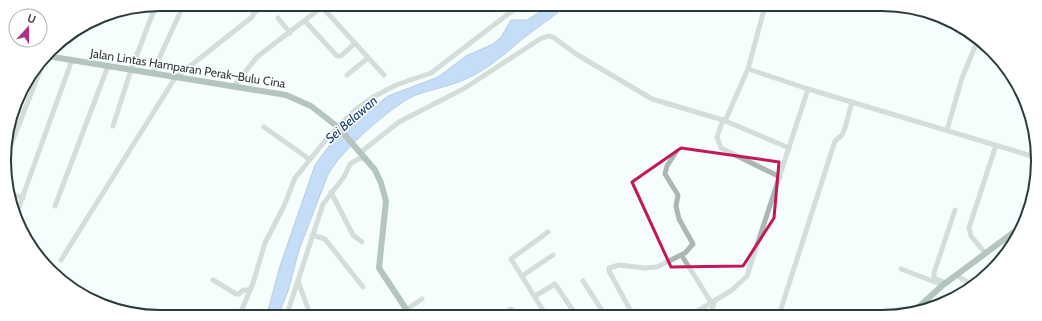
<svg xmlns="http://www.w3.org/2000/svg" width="1042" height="321" font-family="Cabin,sans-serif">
  <rect width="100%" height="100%" fill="#f5fdfd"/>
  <path fill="#8ab6f0" stroke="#6e91ba" d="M549 6H566C553 17 538 27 525 37 509 50 494 64 476 74 457 85 436 88 416 95 393 104 336 155 327 177L299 250 288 291 279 314H267L280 266 315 165 335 138 388 96 438 77 466 56 493 44 501 37 511 20H527Z"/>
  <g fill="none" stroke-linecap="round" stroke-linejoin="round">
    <g stroke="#a9b8b1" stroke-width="5">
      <polyline points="222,4 252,10 254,13"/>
      <polyline points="322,7 384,75"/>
      <polyline points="277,9 284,5"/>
      <polyline points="278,18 290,33"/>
      <polyline points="305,21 337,56 341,56 355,43"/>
      <polyline points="748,69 808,89 1035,157"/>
      <polyline points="152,74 184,4"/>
      <polyline points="347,75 368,58"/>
      <polyline points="233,87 257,57 322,7 321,5"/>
      <polyline points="723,120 717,137 721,148 780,177"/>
      <polyline points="725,121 748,69 765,6"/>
      <polyline points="113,126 131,70 156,5"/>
      <polyline points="264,127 309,159"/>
      <polyline points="947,130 962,78 977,42 980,42"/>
      <polyline points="361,152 399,122 465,88 540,39 548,36 553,37 576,54 652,99 723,120 789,148"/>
      <polyline points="6,157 44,61"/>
      <polyline points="331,192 353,235 362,242"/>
      <polyline points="9,193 23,198"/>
      <polyline points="55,206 108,66"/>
      <polyline points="16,215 72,60"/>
      <polyline points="312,235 325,239 363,287"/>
      <polyline points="985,253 971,236 969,228 996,145"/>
      <polyline points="682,256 711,302"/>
      <polyline points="61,260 175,78 252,17 254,13 266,4"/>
      <polyline points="901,269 943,285"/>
      <polyline points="956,275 972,285"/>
      <polyline points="522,276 553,255"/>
      <polyline points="213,280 236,294 239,294 243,290 250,290"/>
      <polyline points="298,281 310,314"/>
      <polyline points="583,281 605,315"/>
      <polyline points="946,283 934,278 934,273 955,210"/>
      <polyline points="535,296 555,284 576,315"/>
      <polyline points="407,309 422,299"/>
      <polyline points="240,314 253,283 265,243 284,206 295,178 329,136 355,110 373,97 396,85 431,73 520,5"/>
      <polyline points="287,314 323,204 344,177 350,164 358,159 366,158"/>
      <polyline points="500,315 511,309 517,315"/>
      <polyline points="546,315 511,259 548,232"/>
      <polyline points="633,315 609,271 609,268 619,265 645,268 657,267 685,253 693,244 679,219 676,206 678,195 665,174 667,166 676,152"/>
      <polyline points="691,315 732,290 747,276 808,89"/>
      <polyline points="710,315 715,300"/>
      <polyline points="779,315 835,141 842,135 845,128 852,102"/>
    </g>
    <g stroke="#647f74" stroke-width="6">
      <polyline points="47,56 286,95 311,106 339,128 375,170 381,183 386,201 379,268 410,315"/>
      <polyline points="913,312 943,285 1022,226"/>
    </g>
  </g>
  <path d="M0 0H1042V321H0ZM681 148 779 162 774 218 743 266 671 267 632 182Z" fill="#f5fdfd" fill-opacity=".55" fill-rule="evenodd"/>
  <path fill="none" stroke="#c2185b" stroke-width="3" stroke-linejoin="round" d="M681 148 779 162 774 218 743 266 671 267 632 182Z"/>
  <g text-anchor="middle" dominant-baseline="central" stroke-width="3" stroke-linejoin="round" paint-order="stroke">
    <g font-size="12" fill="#2b3b3c" stroke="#fff">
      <text transform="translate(188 68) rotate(9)">Jalan Lintas Hamparan Perak–Bulu Cina</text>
    </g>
    <g font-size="13" font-style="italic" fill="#143a68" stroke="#fff">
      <text transform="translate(351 119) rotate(-41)">Sei Belawan</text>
    </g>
  </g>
  <path d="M0 0H1042V321H0ZM160 11H882A149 149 0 0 1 1031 160V161A149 149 0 0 1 882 310H160A149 149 0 0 1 11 161V160A149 149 0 0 1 160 11Z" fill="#fff" fill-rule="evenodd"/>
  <path fill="none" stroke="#2b3b3c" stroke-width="2" d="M160 11H882A149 149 0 0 1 1031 160V161A149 149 0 0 1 882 310H160A149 149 0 0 1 11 161V160A149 149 0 0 1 160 11Z"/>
  <g transform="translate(28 28) rotate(21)"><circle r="19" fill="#ffffff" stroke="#aab1b1"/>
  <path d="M0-3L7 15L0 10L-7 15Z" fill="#ac3287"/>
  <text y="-6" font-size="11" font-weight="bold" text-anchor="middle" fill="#2b3b3c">U</text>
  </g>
</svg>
